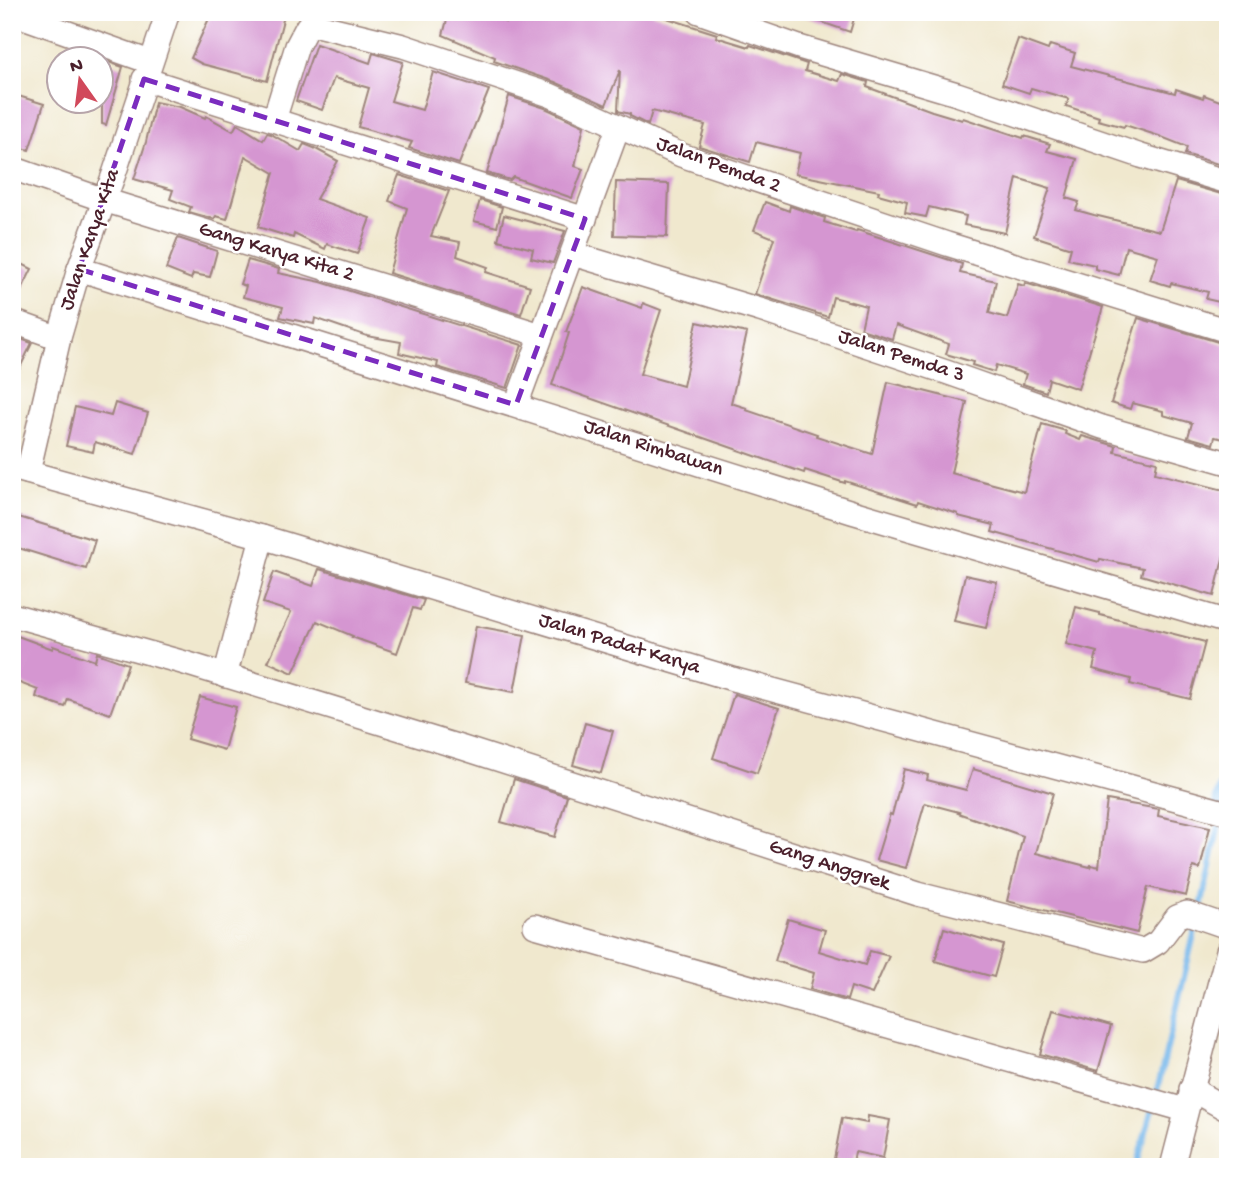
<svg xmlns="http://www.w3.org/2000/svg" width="1240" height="1179" font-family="'Gochi Hand',sans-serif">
  <rect width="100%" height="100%" fill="#fff"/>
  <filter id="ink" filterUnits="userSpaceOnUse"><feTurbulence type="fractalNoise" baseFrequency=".0143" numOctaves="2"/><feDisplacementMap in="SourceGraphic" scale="14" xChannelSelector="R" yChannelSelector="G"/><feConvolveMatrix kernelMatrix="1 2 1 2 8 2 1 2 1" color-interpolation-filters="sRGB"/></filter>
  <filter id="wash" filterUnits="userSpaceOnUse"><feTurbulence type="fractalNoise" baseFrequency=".00686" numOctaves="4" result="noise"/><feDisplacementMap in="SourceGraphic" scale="28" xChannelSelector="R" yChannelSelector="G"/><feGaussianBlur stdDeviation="1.57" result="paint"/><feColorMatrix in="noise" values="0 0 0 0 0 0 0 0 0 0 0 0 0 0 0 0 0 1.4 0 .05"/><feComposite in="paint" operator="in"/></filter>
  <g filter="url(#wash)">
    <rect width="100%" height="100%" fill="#f0e8ce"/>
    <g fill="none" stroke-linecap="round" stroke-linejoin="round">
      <g stroke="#77b8eb" stroke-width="6">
        <polyline points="1200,911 1221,816"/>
        <polyline points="1156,1095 1197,922"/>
        <polyline points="1136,1167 1153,1106"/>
      </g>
      <polyline stroke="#77b8eb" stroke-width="23" points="1224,801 1228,789"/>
    </g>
    <g id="blocks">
      <g fill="#d596d1">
        <polygon points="212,12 285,12 267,81 202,64 191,58"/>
        <polygon points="449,12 481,12 505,22 507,12 648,12 717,34 716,37 749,47 750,45 807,64 805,71 839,81 842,74 868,82 867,87 932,111 962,120 963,118 1023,138 1024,136 1050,144 1047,151 1077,159 1066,198 1079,202 1076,210 1094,215 1160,231 1176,181 1228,196 1228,304 1206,299 1208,292 1171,283 1170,286 1150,280 1158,256 1126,247 1119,275 1095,269 1095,265 1068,259 1071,248 1034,236 1050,188 1017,178 1005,233 964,225 966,216 929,207 926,217 905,213 907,202 878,194 879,191 795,174 800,153 756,142 750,162 699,146 705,125 652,111 648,125 630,116 630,114 618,111 620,70 606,105 555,82 494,61 495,57 443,35"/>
        <polygon points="802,12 856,12 850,32 801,15"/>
        <polygon points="1018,39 1048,50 1050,45 1075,53 1071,66 1175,93 1176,89 1203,98 1204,95 1228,104 1228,167 1185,154 1187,147 1159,136 1125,125 1124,127 1098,120 1099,117 1066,106 1069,99 1031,88 1029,93 1002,84"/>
        <polygon points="316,44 370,63 373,53 403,62 391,101 422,110 433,72 489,90 459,164 409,148 412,142 358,127 369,88 334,78 322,110 296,101"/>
        <polygon points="102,60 123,67 106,125 102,124"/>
        <polygon points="12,94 44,104 29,150 12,145"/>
        <polygon points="509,96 545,108 584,126 575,166 583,169 572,198 513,177 510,180 487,173"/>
        <polygon points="155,102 180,107 205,118 206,116 233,131 237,124 263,140 267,133 271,134 300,151 304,144 314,148 338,161 316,199 370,218 357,254 327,244 325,249 294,234 293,238 258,227 274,173 245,156 227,219 216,216 214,219 189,212 191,207 170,199 173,190 134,179 146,142"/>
        <polygon points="399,175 449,191 431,236 460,242 457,256 488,267 486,272 530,286 521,314 389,273 407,208 389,201"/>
        <polygon points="616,182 669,184 667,237 614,235"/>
        <polygon points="480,200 502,207 497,227 474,221"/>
        <polygon points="765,202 789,211 790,206 825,218 824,222 856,232 857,230 962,264 960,273 996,281 989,313 1007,318 1018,284 1024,286 1025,283 1103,307 1078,389 1049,379 1046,392 1023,384 1026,374 996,365 994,372 972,365 973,362 946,354 949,344 896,325 892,339 861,329 866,306 833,297 828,317 755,294 774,238 754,230"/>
        <polygon points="504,215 565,231 553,263 531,258 533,249 498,240"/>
        <polygon points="178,238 217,251 210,277 193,274 191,279 166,269"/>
        <polygon points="12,259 32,269 13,307 12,307"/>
        <polygon points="248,260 279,269 278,273 321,282 522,345 507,388 437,367 438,362 399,353 401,342 367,336 315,318 314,324 280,317 283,307 243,297 246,286 240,284"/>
        <polygon points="583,287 642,308 643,303 661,310 640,374 683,386 697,322 747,333 731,403 747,408 746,410 817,434 816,436 872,454 888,382 967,402 951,473 1024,492 1042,424 1066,431 1065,434 1080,440 1082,436 1116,446 1115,452 1157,462 1155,473 1228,491 1228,538 1214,596 1141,575 1143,568 1100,559 1099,562 1063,552 992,532 994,525 958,516 958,514 918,501 917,504 845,481 845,483 805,470 804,473 552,385 569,333 566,332"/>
        <polygon points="1138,318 1228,345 1228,440 1215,437 1213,444 1188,437 1192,423 1163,415 1163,411 1132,403 1130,409 1111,403"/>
        <polygon points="12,336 32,343 12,384"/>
        <polygon points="115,403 148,413 135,454 95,442 93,452 66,446 75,407 111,416"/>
        <polygon points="12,515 95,540 86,569 12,546"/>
        <polygon points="319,569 424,600 420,610 413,608 397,653 352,637 353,636 317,621 293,673 268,662 291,612 263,603 274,572 313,586"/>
        <polygon points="965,575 997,582 986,628 954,621"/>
        <polygon points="1076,607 1100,613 1100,615 1205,642 1190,699 1130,684 1131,679 1093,669 1097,652 1066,644"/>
        <polygon points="476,626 525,635 514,692 465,683"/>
        <polygon points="12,634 53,649 53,646 95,661 97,653 128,664 110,714 68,699 65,707 36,697 38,690 12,680"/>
        <polygon points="734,694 779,708 757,773 713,758"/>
        <polygon points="200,697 236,707 224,750 187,739"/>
        <polygon points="585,723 613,731 601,773 573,765"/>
        <polygon points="904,769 928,775 927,780 966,790 973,769 1053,793 1036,853 1090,867 1091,865 1099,867 1107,800 1159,809 1158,816 1210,827 1200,869 1193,867 1186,896 1148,887 1137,933 1007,901 1023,836 958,813 959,812 925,803 906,868 876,860 890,814 892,815"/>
        <polygon points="514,779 567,796 555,837 501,822"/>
        <polygon points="788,919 825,930 819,951 865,965 870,951 889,956 872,994 851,987 847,1000 810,989 814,973 775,961"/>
        <polygon points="944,928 1003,945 994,977 935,961"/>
        <polygon points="1053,1010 1111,1026 1098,1071 1040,1054"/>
        <polygon points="868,1116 890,1120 883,1158 855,1152 853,1162 834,1159 842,1118 867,1123"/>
      </g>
    </g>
  </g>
  <g filter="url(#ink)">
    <use href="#blocks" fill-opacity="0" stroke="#9d847c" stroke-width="2"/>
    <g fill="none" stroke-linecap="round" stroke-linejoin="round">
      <defs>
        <g id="minor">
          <polyline points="699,12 799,47 957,94 1141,156 1228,182"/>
          <polyline points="12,13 150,62"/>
          <polyline points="144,79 585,219"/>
          <polyline points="274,120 297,46 307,27 317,25 403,46 550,95 681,155 947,244 1228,331"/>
          <polyline points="12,168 104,200 541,335"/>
          <polyline points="573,254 760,310 946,372 1102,427 1228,463"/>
          <polyline points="79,269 852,512 1228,622"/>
          <polyline points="12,321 59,338"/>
          <polyline points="516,405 618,128"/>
          <polyline points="12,468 262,537 736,680 1228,813"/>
          <polyline points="28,472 59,338 79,269 114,174 168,12"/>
          <polyline points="12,615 185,663 463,748 918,894 1143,951 1158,942 1177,917 1187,913 1228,927"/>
          <polyline points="225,676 262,537"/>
          <polyline points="535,926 1185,1110"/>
          <polyline points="1191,1089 1228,1110"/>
          <polyline points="1172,1167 1228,951"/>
        </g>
      </defs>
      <use href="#minor" stroke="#9d847c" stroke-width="26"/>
      <use href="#minor" stroke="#fff" stroke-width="23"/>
    </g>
  </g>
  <path fill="none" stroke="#7b2cbf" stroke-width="5" stroke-dasharray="14 9" stroke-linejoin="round" d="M144 79 585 219 516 405 79 269Z"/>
  <g text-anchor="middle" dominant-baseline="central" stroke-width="5" stroke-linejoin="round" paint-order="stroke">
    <g font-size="21" fill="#4a1f2b" stroke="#fff">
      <text transform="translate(718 166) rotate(20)">Jalan Pemda 2</text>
      <text transform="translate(91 240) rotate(-71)">Jalan Karya Kita</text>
      <text transform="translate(276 253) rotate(17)">Gang Karya Kita 2</text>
      <text transform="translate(901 357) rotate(18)">Jalan Pemda 3</text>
      <text transform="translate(653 449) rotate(18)">Jalan Rimbawan</text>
      <text transform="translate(619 645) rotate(17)">Jalan Padat Karya</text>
      <text transform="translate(829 866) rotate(18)">Gang Anggrek</text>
    </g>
  </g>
  <rect width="1240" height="1179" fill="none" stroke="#fff" stroke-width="42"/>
  <g transform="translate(80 80) rotate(346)"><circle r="33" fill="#ffffff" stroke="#b7a5aa" stroke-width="2"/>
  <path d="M0-5L12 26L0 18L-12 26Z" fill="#d1495b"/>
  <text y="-10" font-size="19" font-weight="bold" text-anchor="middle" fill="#4a1f2b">N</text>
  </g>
</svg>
